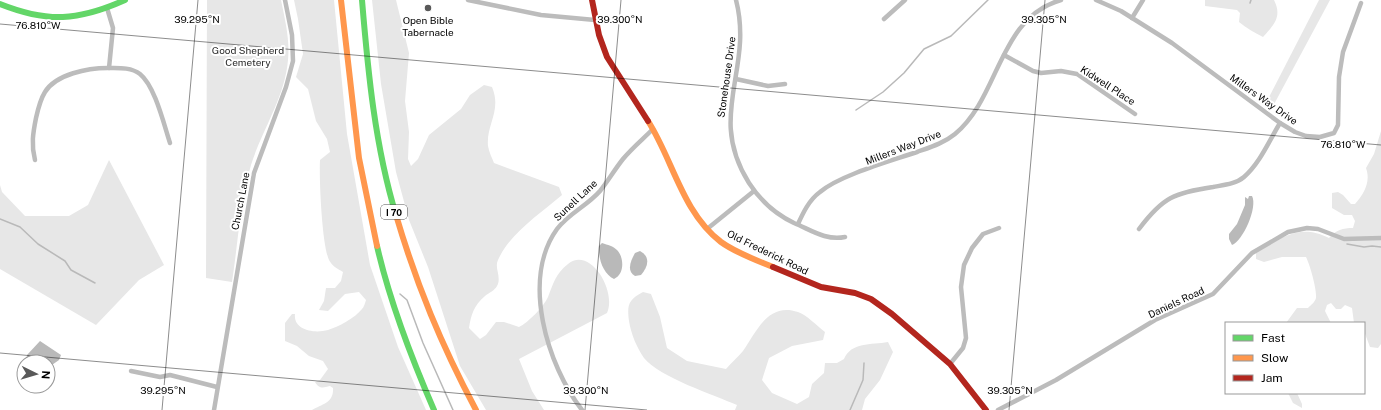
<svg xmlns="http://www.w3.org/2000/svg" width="1381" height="410" font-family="'Public Sans',sans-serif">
  <rect width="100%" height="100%" fill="#fff"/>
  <g fill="#e7e7e7">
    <path d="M207 0H281C285 20 290 39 288 60 285 97 262 130 251 165 240 203 238 243 232 282L206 278Z"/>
    <path d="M294 0H334L347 134 370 265 398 347 426 410H312C322 404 334 403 333 388L330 386C323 388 319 389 315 382L320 380 328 369 323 361 309 356 297 346 285 341V323L292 314H295C293 330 314 334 328 330 338 327 355 318 362 309 364 307 365 303 366 300L359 292 345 294 328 311 319 310 324 301 326 288H335L341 281 343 272C338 269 332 266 329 260 322 245 319 179 320 160L330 152 327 139 316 121 308 89 296 77 303 54 298 19Z"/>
    <path d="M372 0H396L409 53 405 101 409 132 408 159 411 166 418 159 429 135 461 109 470 95 484 85 492 87C502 111 486 124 488 146 489 152 492 158 494 163L559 187 562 195C540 214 510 233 498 260 494 268 502 277 497 286 495 290 489 293 485 296 474 305 471 315 469 328L480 339 486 335 496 322H504L519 327C528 323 544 306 548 297 553 284 556 273 568 264 590 246 617 291 607 313L519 359 532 391 544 410H486L460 366 428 267 409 220 396 172 381 84Z"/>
    <path d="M1205 0H1274C1282 16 1275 24 1263 37 1255 33 1246 28 1239 22L1240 13 1237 10 1205 6Z"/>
    <polygon points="1319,0 1330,0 1272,108 1268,109 1266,103"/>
    <path d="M1381 131V344L1378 348 1370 347 1364 331V323H1354L1352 308 1345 305 1341 309H1336L1331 303 1327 305 1325 311 1331 323H1286L1297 308H1308C1311 305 1315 302 1316 298 1317 289 1310 265 1306 257H1282L1264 262 1256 259V253C1281 238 1299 223 1329 238 1336 230 1343 228 1353 228L1355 221 1352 215H1344L1332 208V193L1338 192 1343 195 1351 204H1355C1364 194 1371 182 1366 168L1374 154Z"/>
    <polygon points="109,160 164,265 139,280 96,325 0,269 0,185 2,192 25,216 69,216 88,205"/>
    <path d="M643 292 651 294 660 317 667 348 687 361 726 369C731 363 738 357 743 351 757 331 768 302 798 312 807 315 817 326 825 332L823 340 792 346 769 358 762 380 772 393 797 404 809 397 812 384 824 373 825 363H837L844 359C851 342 871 345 888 342L893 352 880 380 865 399 862 410H735L737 405C714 395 659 377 644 358 637 348 631 334 629 321 627 305 628 300 643 292Z"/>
    <polygon points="1288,393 1297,393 1302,404 1302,408 1293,403"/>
  </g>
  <g fill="#b9b9b9">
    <path d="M1249 196H1252C1258 207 1243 241 1232 245L1229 239V234L1237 224 1245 205V197L1248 199Z"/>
    <path d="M602 243C608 245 613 246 617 250 624 257 625 274 614 279 603 274 598 258 599 246Z"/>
    <path d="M640 251C651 257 648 267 641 275L635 276C626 271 631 260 635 253Z"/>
    <polygon points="40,341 61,355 59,360 49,367 48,362 26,362 27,355"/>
  </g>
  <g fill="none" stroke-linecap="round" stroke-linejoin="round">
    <g stroke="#b9b9b9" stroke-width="1.5">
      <polyline points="1250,3 1251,0"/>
      <polyline points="856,110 883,92 904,73 924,49 951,36 988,0"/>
      <polyline points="0,219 20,227 38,244 65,261 71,270 95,283"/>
      <polyline points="1347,244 1364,247 1372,246 1381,247"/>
      <polyline points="400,294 407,300 423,343 453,410"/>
      <polyline points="850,410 863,380 864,363"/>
    </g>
    <g stroke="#bcbcbc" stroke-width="4.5">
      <polyline points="468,0 541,15 595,20"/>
      <path d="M736 0C754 70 706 115 749 183 760 200 775 214 794 223 811 230 826 241 845 237"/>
      <polyline points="1096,0 1121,11 1172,43 1280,123 1295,132 1306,136 1320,137 1334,133 1338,125 1339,77 1343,52 1361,3"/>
      <polyline points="107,8 113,28 109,68"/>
      <polyline points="1132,18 1143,0"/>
      <polyline points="884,19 905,0"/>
      <polyline points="1004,55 1033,71 1041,73 1061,71 1077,74 1135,114"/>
      <polyline points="736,79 768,86 785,84"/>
      <path d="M35 160C31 145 33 133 36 118 38 109 40 100 45 92 56 74 88 68 108 68 118 68 131 67 140 74 155 86 164 125 170 143"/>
      <path d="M798 224C803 213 809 200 820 192 840 175 891 161 917 152 931 147 944 143 955 134 1000 97 998 18 1061 0"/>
      <polyline points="707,229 754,191"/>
      <path d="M1139 229C1163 197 1174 193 1213 187 1224 185 1236 184 1244 177 1260 163 1269 141 1280 123"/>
      <polyline points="950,364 963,348 966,338 961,287 964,265 972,248 983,234 999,228"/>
      <polyline points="131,371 160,377 170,375 217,387"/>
      <polyline points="214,410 254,173 286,87 293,61 292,35 285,0"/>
      <path d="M582 410C547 365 521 279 557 229 569 213 587 206 600 191 608 181 615 169 623 159 632 148 643 139 653 129"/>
      <polyline points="998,410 1056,380 1155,320 1213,294 1252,253 1288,232 1307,228 1318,229 1344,239 1381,238"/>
    </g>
    <g stroke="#63d668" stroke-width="6">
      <path d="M362 0C368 72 375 146 396 215"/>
      <path d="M0 4C48 23 78 21 125 0"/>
      <path d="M377 246C390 303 411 357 434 410"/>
    </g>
    <g stroke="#ff974d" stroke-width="6">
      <polyline points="341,0 359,158 377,246"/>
      <path d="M648 121C673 160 682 212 721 242 736 253 756 260 773 267"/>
      <path d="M396 215C417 286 441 344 476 410"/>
    </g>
    <g stroke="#b3261e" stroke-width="6">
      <polyline points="592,0 599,35 607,57 648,121"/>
      <polyline points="773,267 821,287 855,293 871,299 892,314 950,364 986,410"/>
    </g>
  </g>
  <path fill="none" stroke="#000" stroke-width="1" stroke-opacity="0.45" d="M0 24 1381 145M0 353 647 410M162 410 198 0M585 410 621 0M1009 410 1045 0"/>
  <circle fill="#595959" stroke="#fff" stroke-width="1.5" cx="428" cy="8" r="4"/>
  <g text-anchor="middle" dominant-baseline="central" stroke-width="4" stroke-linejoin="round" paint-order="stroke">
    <rect fill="#fff" stroke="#4c4c4c" stroke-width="1" x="381" y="205" width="26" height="14" rx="3"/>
    <g font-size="9" font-weight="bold" fill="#000">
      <text x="394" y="212">I 70</text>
    </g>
    <g font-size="10" fill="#000" stroke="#fff">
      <text x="428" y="20">Open Bible<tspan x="428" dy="12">Tabernacle</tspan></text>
    </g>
    <g font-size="10" fill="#2b2b2b" stroke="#fff">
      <text x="248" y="50">Good Shepherd<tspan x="248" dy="12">Cemetery</tspan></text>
    </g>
    <g font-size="10" fill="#000" stroke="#fff">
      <text transform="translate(726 77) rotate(-82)">Stonehouse Drive</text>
      <text transform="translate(1108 85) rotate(33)">Kidwell Place</text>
      <text transform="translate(1264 99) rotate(35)">Millers Way Drive</text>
      <text transform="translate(903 147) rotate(-21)">Millers Way Drive</text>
      <text transform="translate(575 200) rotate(-43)">Sunell Lane</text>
      <text transform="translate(240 201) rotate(-79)">Church Lane</text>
      <text transform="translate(768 252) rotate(26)">Old Frederick Road</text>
      <text transform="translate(1176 302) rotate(-25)">Daniels Road</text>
    </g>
  </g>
  <g font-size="10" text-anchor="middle" fill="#000" stroke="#fff" stroke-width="4" stroke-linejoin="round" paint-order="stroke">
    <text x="197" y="23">39.295°N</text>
    <text x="620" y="23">39.300°N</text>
    <text x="1044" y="23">39.305°N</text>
    <text x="38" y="29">76.810°W</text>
    <text x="1343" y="148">76.810°W</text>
    <text x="163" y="394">39.295°N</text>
    <text x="586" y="394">39.300°N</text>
    <text x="1010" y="394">39.305°N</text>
  </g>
  <rect x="1225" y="322" width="140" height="72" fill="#ffffff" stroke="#999999"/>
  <rect x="1233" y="335" width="20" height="6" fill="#63d668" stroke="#999999"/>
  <text x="1261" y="342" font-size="12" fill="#000000">Fast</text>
  <rect x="1233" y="355" width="20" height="6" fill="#ff974d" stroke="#999999"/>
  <text x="1261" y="362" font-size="12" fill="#000000">Slow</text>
  <rect x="1233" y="375" width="20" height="6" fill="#b3261e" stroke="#999999"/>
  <text x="1261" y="382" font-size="12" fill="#000000">Jam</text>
  <g transform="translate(36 374) rotate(95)"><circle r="19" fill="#ffffff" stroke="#999999"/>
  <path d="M0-3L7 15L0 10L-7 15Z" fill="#595959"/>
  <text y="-6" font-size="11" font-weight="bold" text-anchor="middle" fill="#000000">N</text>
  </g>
</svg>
